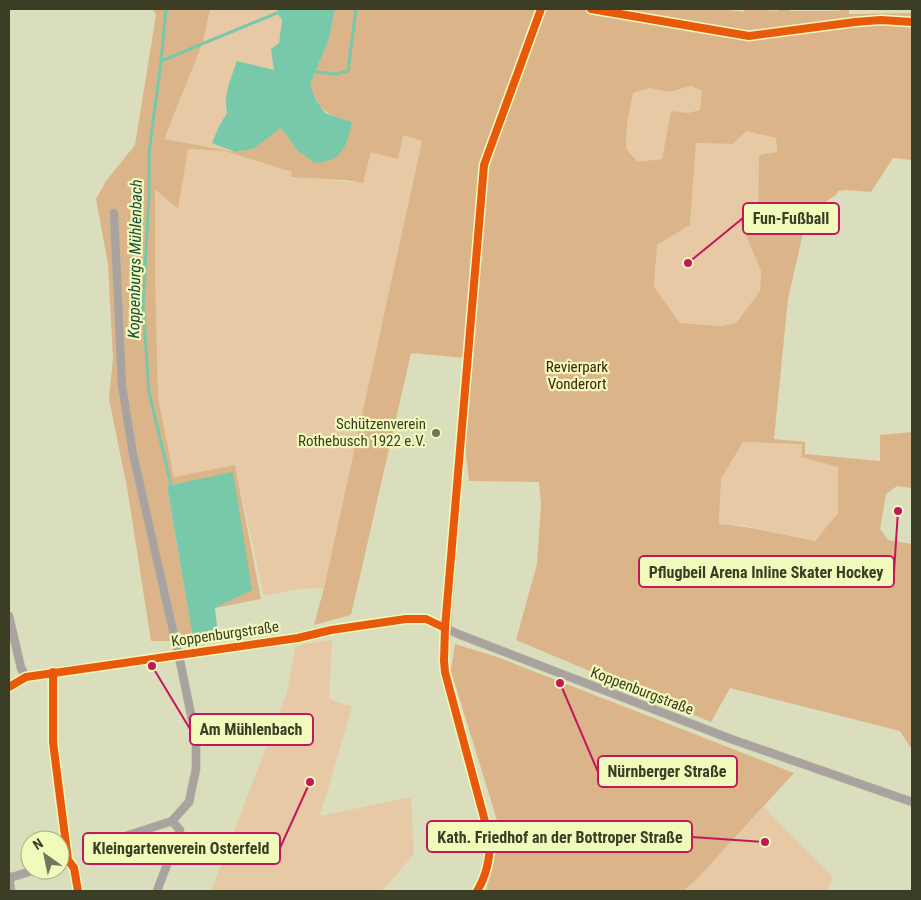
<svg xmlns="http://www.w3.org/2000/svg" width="921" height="900" font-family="'Roboto Condensed',sans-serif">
  <rect width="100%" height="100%" fill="#dadebc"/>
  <g fill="#e7c9a5">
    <polygon points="210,9 278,9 277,13 282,20 279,43 271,49 274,70 225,105 227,113 219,126 212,143 235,152 163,139 203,42"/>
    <polygon points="691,86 702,91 701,110 688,113 671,112 662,159 638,163 626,149 627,125 633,93 649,88 669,92"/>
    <polygon points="746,131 776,138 777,152 759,155 758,210 739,218 761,271 760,291 736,323 721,326 680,323 654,287 657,245 690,225 696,143 733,144"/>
    <polygon points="403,135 422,140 324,588 300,589 264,596 235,465 174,477 158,397 155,270 155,188 178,209 187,149 225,151 292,172 291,176 363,183 371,151"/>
    <polygon points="743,442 802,444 801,457 838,466 838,513 815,541 741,525 719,524 721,479"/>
    <polygon points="332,640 329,699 352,707 320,816 411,797 414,854 382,891 211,891 287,693 295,647 304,644"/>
    <polygon points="764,807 833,877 827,891 683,891 697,879"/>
  </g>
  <g fill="#dcb489" fill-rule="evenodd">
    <path d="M153 9H210L203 42 164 139 235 152 253 149 281 128 297 150 352 122C324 113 321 113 310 85L329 39 335 9H726L727 10 744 12V9L778 11 779 9H789L790 11H839L840 9H849V14L912 13V160L893 158 871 192 846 190 838 191 837 194 807 215 788 299 774 439 805 442V454L880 461V435L912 432V488L897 486 886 494 880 529 888 540 912 544V750L900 731 730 688 711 722 516 640 537 564 541 505 539 482 469 481 462 418H458L465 358 411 353 351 615 314 625 324 588 422 141 403 135 398 159 371 152 363 183 345 180 291 177 292 172 225 151 188 149 178 209 155 189V270L158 397 174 477 235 465 261 599 215 608 167 486 193 638 182 641H151L127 487 109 399 113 358 108 264 96 199 106 181 135 145 156 15ZM691 86 702 91 700 110 688 113 671 111 662 159 638 162 626 149 627 125 633 93 649 88 669 92ZM746 131 776 138 777 152 759 155 758 210 739 218 761 271 760 291 736 323 721 326 680 323 654 287 657 245 690 225 696 143 733 144ZM743 442 802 444 801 457 838 467V513L815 541C783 535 751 526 719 524L721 479Z"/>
    <polygon points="455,644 497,657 794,773 697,879 683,891 486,891 501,833 451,671"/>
  </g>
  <g fill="#77c9aa">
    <path d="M278 9H335L329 39 310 85 316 100 325 113 352 122C346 147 343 161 315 163L297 150 281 128 253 149 235 152 212 143 219 126 227 113C223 96 231 78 237 61L274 70 271 49 279 43 282 20 277 13Z"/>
    <polygon points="233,472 252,590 215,608 218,634 193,638 167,486"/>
  </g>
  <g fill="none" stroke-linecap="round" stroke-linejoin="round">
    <g stroke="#77c9aa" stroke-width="3">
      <polyline points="166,9 161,61 149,153 149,197 143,305 149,392 172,489"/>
      <polyline points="161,61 277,13"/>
      <polyline points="316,72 336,74 348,71 356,9"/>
    </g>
    <defs>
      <g id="minor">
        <polyline points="114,213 122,386 133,454 181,666 196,739 196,769 189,802 172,821 180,830 157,891"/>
        <path d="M458 480 444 661 445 672 490 840C490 859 487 875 477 891"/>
        <polyline points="9,616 21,668 26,677"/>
        <polyline points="9,687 26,677 53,672 282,641 331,630 406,619 426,619 458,634 731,739 912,802"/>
        <polyline points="86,849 172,821"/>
        <polyline points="60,863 68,860"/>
        <polyline points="9,876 11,891"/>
        <polyline points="9,878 35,870"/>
      </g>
    </defs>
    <use href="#minor" stroke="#b8bca0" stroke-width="9"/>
    <use href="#minor" stroke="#a9a29f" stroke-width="8"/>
    <defs>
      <g id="cycleway">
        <polyline points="591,9 749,36 855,22 881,20 912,22"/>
        <polyline points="53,672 53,742 68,860 74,868 78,891"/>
        <polyline points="9,687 26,677 298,638 331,630 406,619 426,619 445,628"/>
        <path d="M477 891C487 875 490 859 490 840L445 672 444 661 445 628 484 165 541 9"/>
      </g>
    </defs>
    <use href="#cycleway" stroke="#f1f9bb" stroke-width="11"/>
    <use href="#cycleway" stroke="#e8590c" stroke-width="8"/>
  </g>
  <circle fill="#73765a" stroke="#f1f9bb" stroke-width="2" cx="436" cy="433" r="5"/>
  <g text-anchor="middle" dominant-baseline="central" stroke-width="4.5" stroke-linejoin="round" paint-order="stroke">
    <g font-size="15" fill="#40210b" stroke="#f1f9bb">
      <text x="577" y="367">Revierpark<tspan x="577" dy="17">Vonderort</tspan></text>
    </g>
    <g font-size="15" fill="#3b3e25" stroke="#f1f9bb" text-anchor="end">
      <text x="426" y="424">Schützenverein<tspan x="426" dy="17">Rothebusch 1922 e.V.</tspan></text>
    </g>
    <g font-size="15" fill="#3b3e25" stroke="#f1f9bb">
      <text transform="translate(225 634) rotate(-8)">Koppenburgstraße</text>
      <text transform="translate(642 691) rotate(21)">Koppenburgstraße</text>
    </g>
    <g font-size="16" font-style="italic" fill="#194a3e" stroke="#f1f9bb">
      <text transform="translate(135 259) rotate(-89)">Koppenburgs Mühlenbach</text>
    </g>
  </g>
  <path fill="none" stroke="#c2185b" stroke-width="2" d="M688 263L743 218M898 511L894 572M152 666L190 729M560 683L598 772M765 842L692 837M310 782L280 848"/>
  <g fill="#c2185b" stroke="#f1f9bb" stroke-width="2">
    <circle cx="688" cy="263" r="5"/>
    <circle cx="898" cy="511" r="5"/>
    <circle cx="152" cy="666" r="5"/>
    <circle cx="560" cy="683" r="5"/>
    <circle cx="765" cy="842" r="5"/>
    <circle cx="310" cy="782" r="5"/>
  </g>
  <g fill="#f1f9bb" stroke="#c2185b" stroke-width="2">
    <rect x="743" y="203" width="96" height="31" rx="5"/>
    <rect x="639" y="556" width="255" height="31" rx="5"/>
    <rect x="190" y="714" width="123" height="31" rx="5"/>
    <rect x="598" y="756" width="139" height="31" rx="5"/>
    <rect x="427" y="821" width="265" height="31" rx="5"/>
    <rect x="83" y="833" width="197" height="31" rx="5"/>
  </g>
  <g font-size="16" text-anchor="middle" font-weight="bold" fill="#3b3e25">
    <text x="791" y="224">Fun-Fußball</text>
    <text x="766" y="578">Pflugbeil Arena Inline Skater Hockey</text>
    <text x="251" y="735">Am Mühlenbach</text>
    <text x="667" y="777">Nürnberger Straße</text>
    <text x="560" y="843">Kath. Friedhof an der Bottroper Straße</text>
    <text x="181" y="854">Kleingartenverein Osterfeld</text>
  </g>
  <rect width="921" height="900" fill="none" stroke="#3b3e25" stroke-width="20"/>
  <g transform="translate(45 855) rotate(327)"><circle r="24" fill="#f1f9bb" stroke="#a8ae7f"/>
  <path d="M0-4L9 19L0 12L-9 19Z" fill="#73765a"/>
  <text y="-8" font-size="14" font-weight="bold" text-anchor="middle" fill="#3b3e25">N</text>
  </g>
</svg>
